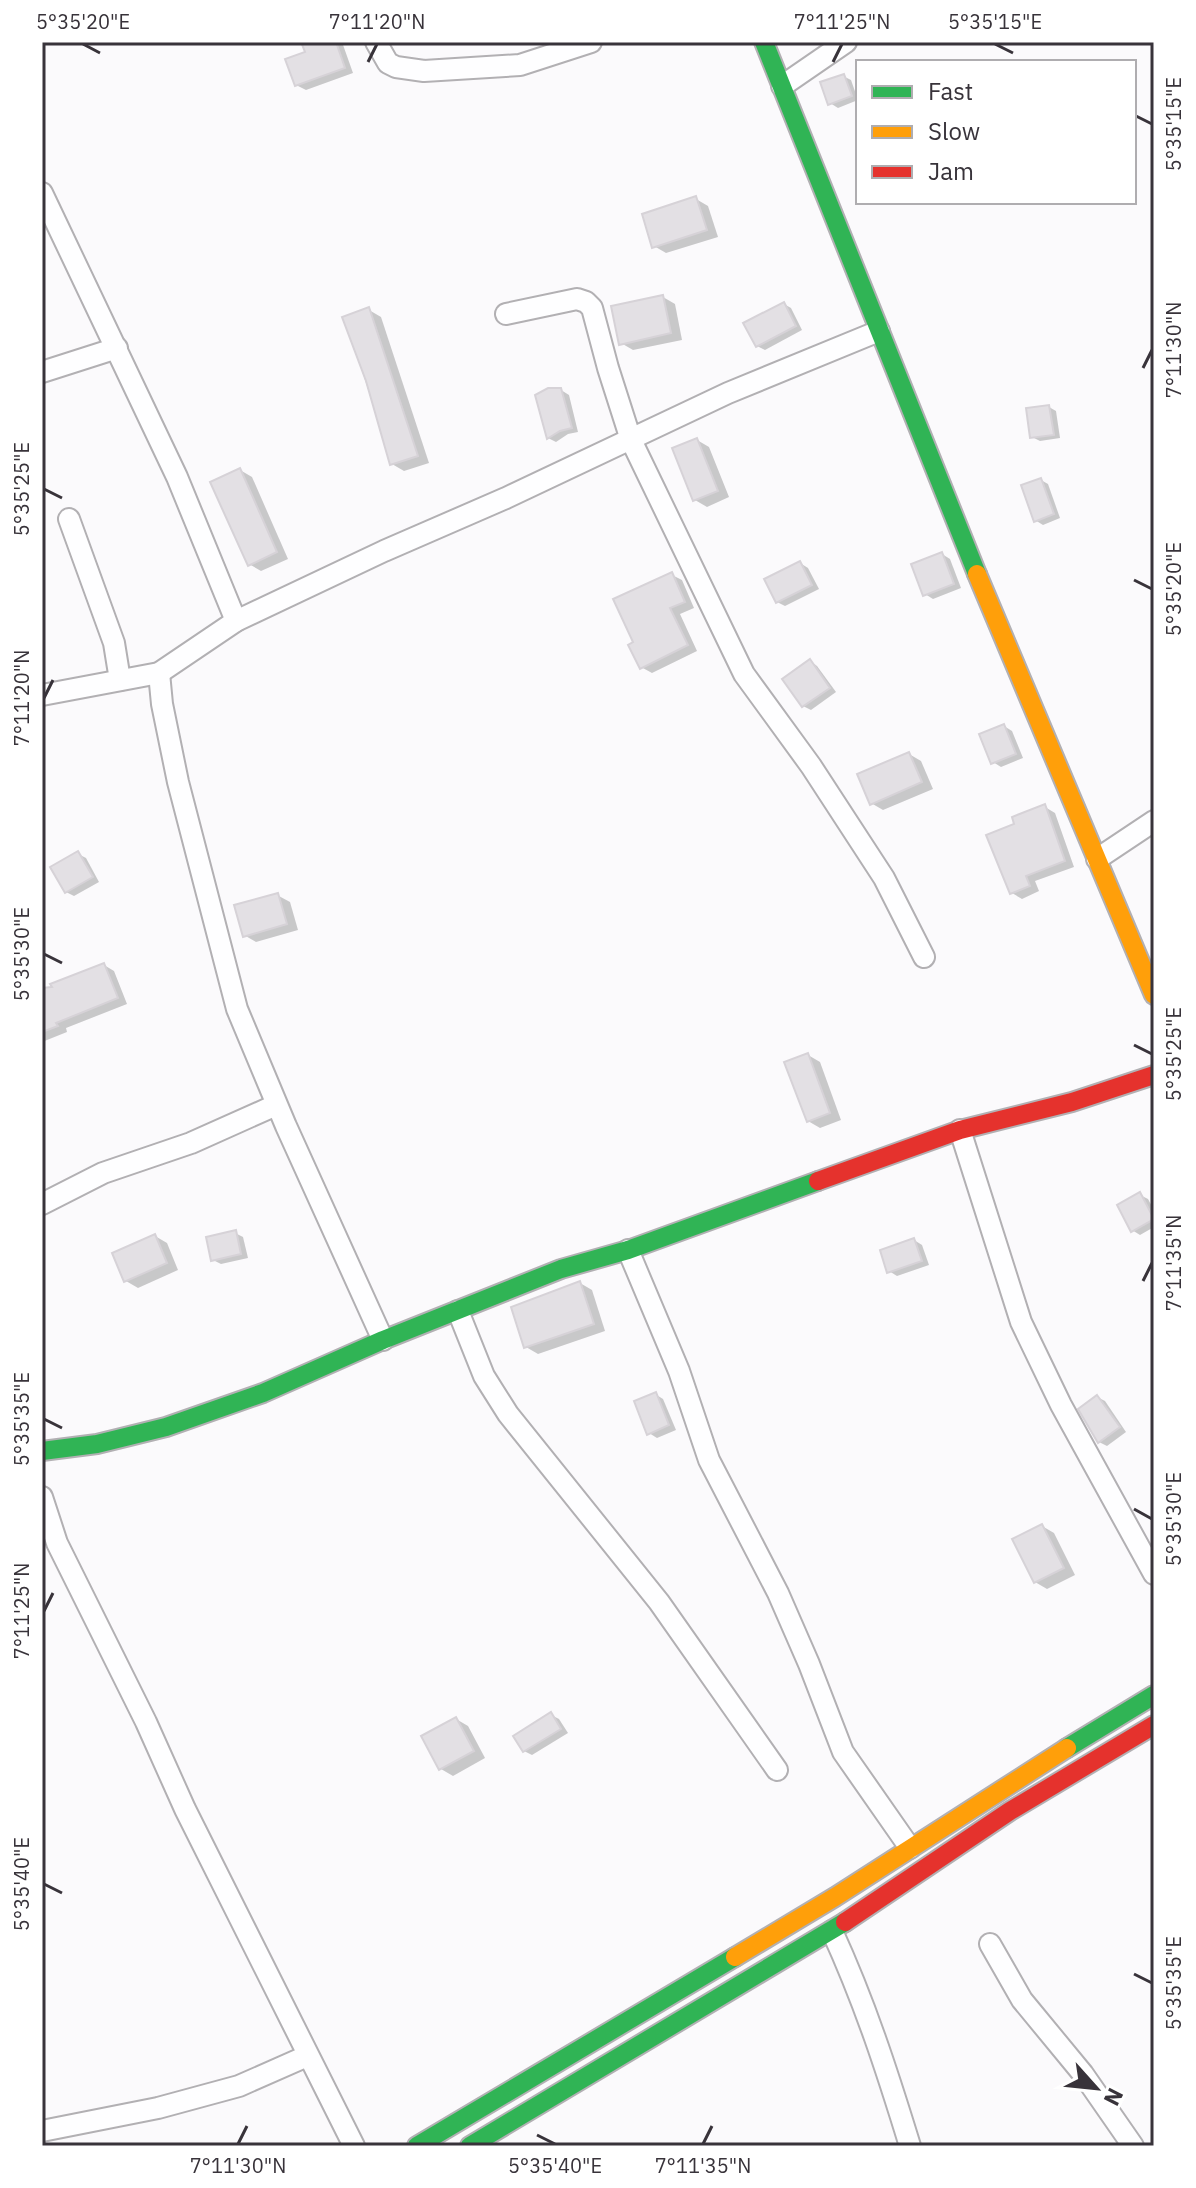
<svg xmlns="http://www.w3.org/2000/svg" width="1196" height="2188" font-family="'IBM Plex Sans',sans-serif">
  <rect width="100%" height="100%" fill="#fbfafc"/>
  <g fill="#0003">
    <polygon points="304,42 342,42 353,73 306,90 296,85 308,53"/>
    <polygon points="843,76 851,80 858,100 838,108 830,103"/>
    <polygon points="696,199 708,206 718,237 666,253 654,246"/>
    <polygon points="663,297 675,304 682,340 633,350 621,343"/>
    <polygon points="784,304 791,308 802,330 765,350 757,346"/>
    <polygon points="369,310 381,317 429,463 404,471 392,464 345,318"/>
    <polygon points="561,390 569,395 578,432 568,434 556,442 548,438"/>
    <polygon points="1049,407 1056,411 1060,438 1040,441 1032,437"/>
    <polygon points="697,440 709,447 729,497 707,507 695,500"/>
    <polygon points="240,470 252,477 288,559 261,571 249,564"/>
    <polygon points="1041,480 1048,484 1060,518 1043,525 1035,520"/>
    <polygon points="942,554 950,559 961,588 933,599 925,594"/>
    <polygon points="800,563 808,568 819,589 785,606 777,602"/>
    <polygon points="672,575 682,580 694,608 680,614 697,651 652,673 641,667 635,643"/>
    <polygon points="810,661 817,666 836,692 811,710 803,706"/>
    <polygon points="1004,726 1012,731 1023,758 1001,767 993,762"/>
    <polygon points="909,754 921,761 933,789 883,810 871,803"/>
    <polygon points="1045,807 1055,813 1074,867 1035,881 1039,891 1022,899 1012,893 1017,825"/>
    <polygon points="78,854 86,858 99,882 74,896 66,892"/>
    <polygon points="277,895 290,902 298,930 256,942 244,935"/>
    <polygon points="104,965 114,971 127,1004 66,1028 67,1032 42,1042 42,992"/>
    <polygon points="808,1055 820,1062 841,1120 820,1128 808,1121"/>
    <polygon points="1140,1195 1148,1199 1154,1210 1154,1227 1140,1235 1132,1230"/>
    <polygon points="235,1233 243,1237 248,1258 221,1264 213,1260"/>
    <polygon points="155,1236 167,1243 178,1270 138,1288 126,1281"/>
    <polygon points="914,1240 922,1245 929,1265 897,1276 889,1271"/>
    <polygon points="580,1283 592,1290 605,1331 538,1354 526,1347"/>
    <polygon points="655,1394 663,1399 676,1430 657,1438 649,1433"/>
    <polygon points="1097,1397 1105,1401 1126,1432 1107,1446 1099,1442"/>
    <polygon points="1042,1526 1054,1533 1075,1575 1047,1589 1035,1582"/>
    <polygon points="551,1715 559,1719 568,1733 532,1755 524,1751"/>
    <polygon points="456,1719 468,1726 485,1758 453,1776 441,1769"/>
  </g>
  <g fill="#e3e0e4" stroke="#d6d2d7" stroke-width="2">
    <polygon points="301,42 336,42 345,68 295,86 285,59 305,52"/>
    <polygon points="844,74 852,96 828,105 820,82"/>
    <polygon points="696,196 707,230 652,248 642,214"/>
    <polygon points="663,295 671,333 619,345 611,306"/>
    <polygon points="784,302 796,326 756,347 743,323"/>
    <polygon points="369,307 418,456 390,465 366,381 342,317"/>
    <polygon points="548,388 561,388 572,428 560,431 547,439 535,395"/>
    <polygon points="1049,405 1054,435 1030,438 1026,408"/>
    <polygon points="697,438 718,491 693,501 672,448"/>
    <polygon points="240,468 277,552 248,566 210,482"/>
    <polygon points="1041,478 1054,514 1034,522 1021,485"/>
    <polygon points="942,552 954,584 923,596 911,564"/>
    <polygon points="800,561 812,585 776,603 764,579"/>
    <polygon points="672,572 685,602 670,608 688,645 640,669 628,645 633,642 613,599"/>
    <polygon points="810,659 830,688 802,707 782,679"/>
    <polygon points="1004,724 1016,754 991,764 979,734"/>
    <polygon points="909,752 922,782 870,805 857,774"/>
    <polygon points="1045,804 1065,861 1026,876 1030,886 1010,894 986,835 1014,824 1012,817"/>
    <polygon points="78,851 93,877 65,893 50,867"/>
    <polygon points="278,893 287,924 243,937 234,905"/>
    <polygon points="104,963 118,998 56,1023 58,1026 42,1032 42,988 52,987 50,984"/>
    <polygon points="808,1053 830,1113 807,1122 784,1062"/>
    <polygon points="1140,1192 1154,1219 1131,1232 1117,1205"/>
    <polygon points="236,1230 241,1254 211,1261 206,1237"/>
    <polygon points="155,1234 167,1263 124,1282 112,1253"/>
    <polygon points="914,1238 922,1261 887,1273 880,1250"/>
    <polygon points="580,1281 594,1324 524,1348 511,1307"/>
    <polygon points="656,1392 669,1425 647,1435 634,1401"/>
    <polygon points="1097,1395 1120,1427 1098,1443 1078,1409"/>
    <polygon points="1042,1524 1064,1568 1034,1583 1012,1539"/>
    <polygon points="551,1712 561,1729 523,1752 513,1736"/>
    <polygon points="456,1717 474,1751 439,1770 421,1736"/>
  </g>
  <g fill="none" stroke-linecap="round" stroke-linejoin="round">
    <defs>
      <g id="street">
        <polyline points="376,42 388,63 396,67 424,71 520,65 591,42"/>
        <polyline points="782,86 846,42"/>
        <polyline points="42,193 177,477 236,621"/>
        <polyline points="506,314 577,299 586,302 592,308 608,368 631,440 744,674 811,766 884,878 924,957"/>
        <polyline points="42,372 117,348"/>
        <polyline points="69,519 114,643 120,680"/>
        <polyline points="159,673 162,704 178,782 237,1009 286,1126 383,1340"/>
        <polyline points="42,695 159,673 236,621 384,551 506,498 728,393 879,331"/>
        <polyline points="1097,859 1154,821"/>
        <polyline points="960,1130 1021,1322 1061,1405 1154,1574"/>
        <polyline points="42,1204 103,1173 191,1143 276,1105"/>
        <polyline points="628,1250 679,1371 709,1460 778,1593 809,1664 843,1752 910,1848"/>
        <polyline points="458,1311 484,1376 508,1414 659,1602 777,1770"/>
        <polyline points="42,1497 57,1543 146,1722 185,1809 354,2146"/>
        <path d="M832 1931C865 2003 887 2071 910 2146"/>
        <polyline points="990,1944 1022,2000 1083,2074 1133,2146"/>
        <polyline points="42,2131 158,2108 239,2086 307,2056"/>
      </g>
      <g id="fast">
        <polyline points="764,42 977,574"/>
        <polyline points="42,1451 97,1444 166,1427 263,1393 383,1340 561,1269 628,1250 818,1181"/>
        <polyline points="1067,1748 1154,1695"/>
        <polyline points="417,2146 735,1957"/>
        <polyline points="470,2146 845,1922"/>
      </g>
      <g id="slow">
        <polyline points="977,574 1154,995"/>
        <polyline points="735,1957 835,1897 1067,1748"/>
      </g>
      <g id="jam">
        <polyline points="818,1181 960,1130 1072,1102 1154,1075"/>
        <polyline points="845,1922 1010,1811 1154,1725"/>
      </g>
    </defs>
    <use href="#street" stroke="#b2b0b3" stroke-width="24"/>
    <use href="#fast" stroke="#b2b0b3" stroke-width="22"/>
    <use href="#slow" stroke="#b2b0b3" stroke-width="22"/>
    <use href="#jam" stroke="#b2b0b3" stroke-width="22"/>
    <use href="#street" stroke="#fefeff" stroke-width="20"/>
    <use href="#fast" stroke="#30b455" stroke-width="18"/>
    <use href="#slow" stroke="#ff9f0a" stroke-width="18"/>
    <use href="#jam" stroke="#e5322d" stroke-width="18"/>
  </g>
  <path fill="none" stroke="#38333a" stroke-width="3" d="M83 44 100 53M995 44 1013 53M368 62 377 44M833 62 842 44M1134 115 1152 124M1143 368 1152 350M44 489 62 498M1134 580 1152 589M44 698 53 680M44 954 62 963M1134 1045 1152 1054M1143 1281 1152 1263M44 1419 62 1428M1134 1509 1152 1519M44 1611 53 1593M44 1884 62 1893M1134 1974 1152 1983M537 2135 555 2144M238 2144 247 2126M703 2144 712 2126"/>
  <rect width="1196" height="2188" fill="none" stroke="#ffffff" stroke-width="88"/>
  <rect x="856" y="60" width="280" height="144" fill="#ffffff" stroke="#afadb0" stroke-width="2"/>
  <rect x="872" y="86" width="40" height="12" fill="#30b455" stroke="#afadb0" stroke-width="2"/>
  <text x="928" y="100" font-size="24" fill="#38333a">Fast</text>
  <rect x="872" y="126" width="40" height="12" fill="#ff9f0a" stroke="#afadb0" stroke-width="2"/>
  <text x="928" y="140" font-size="24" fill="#38333a">Slow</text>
  <rect x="872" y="166" width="40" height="12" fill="#e5322d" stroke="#afadb0" stroke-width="2"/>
  <text x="928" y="180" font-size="24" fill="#38333a">Jam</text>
  <g transform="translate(1096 2088) rotate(117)" stroke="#ffffff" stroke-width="6" paint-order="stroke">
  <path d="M0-6L14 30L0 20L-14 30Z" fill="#38333a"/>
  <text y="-12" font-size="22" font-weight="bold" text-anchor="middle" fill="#38333a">N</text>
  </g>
  <rect x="44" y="44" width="1108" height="2100" fill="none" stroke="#38333a" stroke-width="3"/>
  <g font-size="20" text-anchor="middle" fill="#38333a">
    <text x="83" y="29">5°35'20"E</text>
    <text x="377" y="29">7°11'20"N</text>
    <text x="842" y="29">7°11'25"N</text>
    <text x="995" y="29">5°35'15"E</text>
    <text transform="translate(1174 124) rotate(-90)" y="7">5°35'15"E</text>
    <text transform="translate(1174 350) rotate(-90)" y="7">7°11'30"N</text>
    <text transform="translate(22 489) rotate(-90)" y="7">5°35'25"E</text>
    <text transform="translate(1174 589) rotate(-90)" y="7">5°35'20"E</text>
    <text transform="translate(22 698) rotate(-90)" y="7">7°11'20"N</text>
    <text transform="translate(22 954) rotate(-90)" y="7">5°35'30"E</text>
    <text transform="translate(1174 1054) rotate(-90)" y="7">5°35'25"E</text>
    <text transform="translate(1174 1263) rotate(-90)" y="7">7°11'35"N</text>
    <text transform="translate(22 1419) rotate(-90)" y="7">5°35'35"E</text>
    <text transform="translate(1174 1519) rotate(-90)" y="7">5°35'30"E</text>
    <text transform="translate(22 1611) rotate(-90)" y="7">7°11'25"N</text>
    <text transform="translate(22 1884) rotate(-90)" y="7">5°35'40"E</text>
    <text transform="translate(1174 1983) rotate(-90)" y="7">5°35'35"E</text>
    <text x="238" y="2173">7°11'30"N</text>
    <text x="555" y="2173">5°35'40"E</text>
    <text x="703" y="2173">7°11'35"N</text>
  </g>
</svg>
